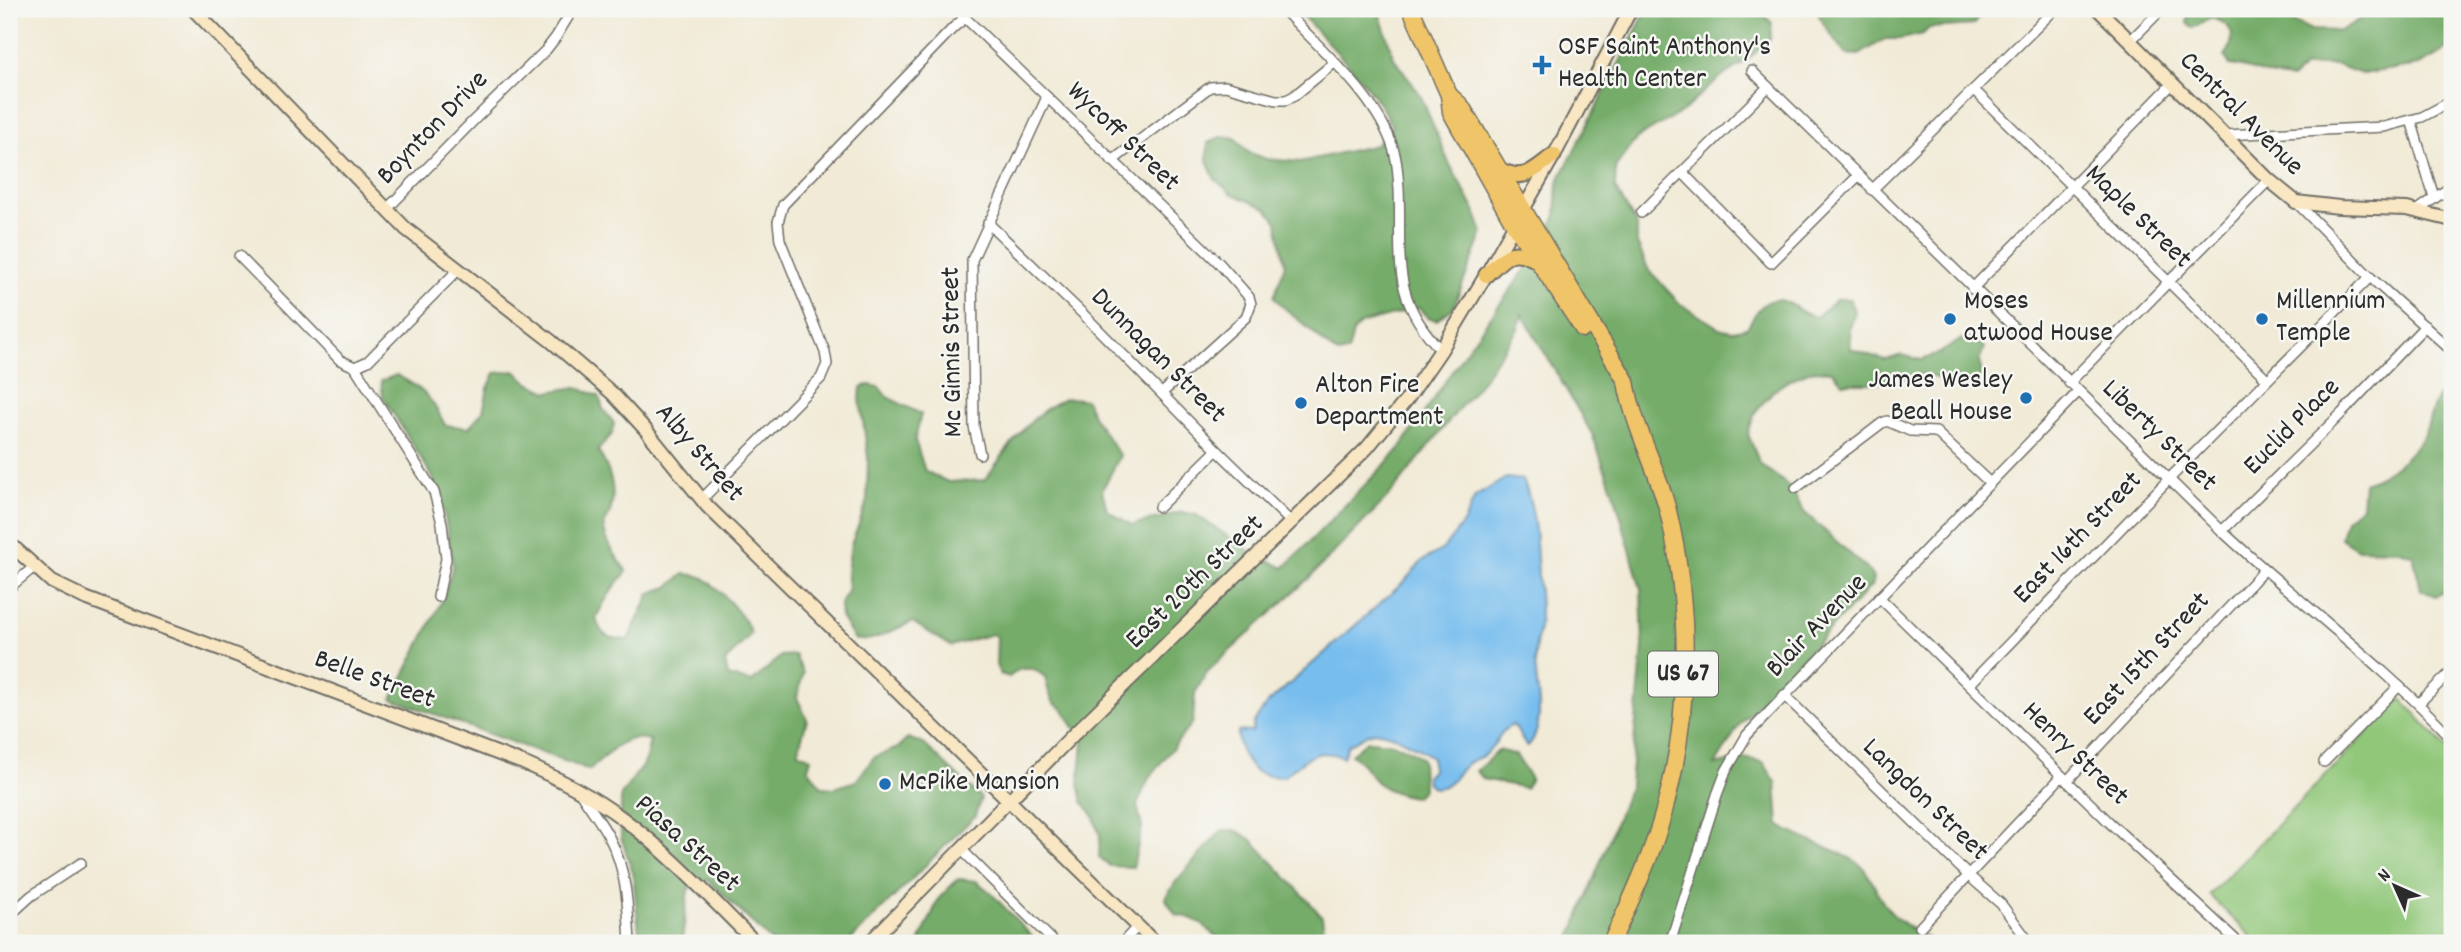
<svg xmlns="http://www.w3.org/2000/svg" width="2461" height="952" font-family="Dekko,sans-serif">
  <rect width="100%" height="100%" fill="#f6f6f2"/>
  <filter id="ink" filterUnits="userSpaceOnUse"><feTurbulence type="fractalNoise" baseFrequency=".0143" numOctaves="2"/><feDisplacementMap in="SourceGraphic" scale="14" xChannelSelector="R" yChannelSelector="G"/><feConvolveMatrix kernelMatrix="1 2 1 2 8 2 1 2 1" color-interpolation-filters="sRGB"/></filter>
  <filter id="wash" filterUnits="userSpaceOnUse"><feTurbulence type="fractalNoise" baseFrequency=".00686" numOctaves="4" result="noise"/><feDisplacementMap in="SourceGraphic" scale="28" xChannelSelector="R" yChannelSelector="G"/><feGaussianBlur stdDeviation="1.57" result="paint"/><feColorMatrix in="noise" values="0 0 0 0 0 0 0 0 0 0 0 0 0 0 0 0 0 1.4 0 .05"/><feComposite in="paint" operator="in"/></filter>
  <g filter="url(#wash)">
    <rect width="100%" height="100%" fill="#f1ead6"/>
    <polygon fill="#91c779" stroke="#5e7952" stroke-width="2" points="2401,698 2452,754 2452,929 2438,943 2258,943 2209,895"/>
    <g fill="#74ac69" stroke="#506c4a" stroke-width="2">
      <path d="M1296 9H1378L1394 58 1420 94 1448 161 1475 211 1483 233 1453 308 1437 320 1428 318 1419 308 1360 324 1353 333 1348 352 1338 354C1326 346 1319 337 1308 328 1296 317 1284 310 1274 297L1285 264 1277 222 1266 208 1230 193 1214 178 1207 160 1208 143 1222 136 1235 138 1248 152 1266 159 1300 162 1376 145 1392 127C1376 89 1325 40 1296 9Z"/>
      <path d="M1647 9H1759L1772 23 1770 39 1746 61 1718 79 1682 112 1637 138 1616 166 1615 188 1637 225V243L1648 269 1679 303 1719 328 1732 331 1747 328C1755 313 1766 293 1786 302 1798 307 1801 314 1816 317L1837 299H1850L1855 311 1850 329 1851 349 1885 360 1902 355 1921 360 1938 354 1962 339 1977 340 1984 348 1979 362 1983 376 1967 386 1954 384 1925 374 1877 383H1843L1832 371 1814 370 1791 379 1773 391 1755 412 1748 434 1760 464 1790 487 1804 512 1868 570 1873 578 1872 585 1740 724 1715 765 1744 758 1763 762 1776 782 1779 825C1803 842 1833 846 1858 863 1869 871 1876 892 1884 904 1898 923 1915 931 1935 943H1569L1630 785 1643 646 1641 589 1616 500 1592 434 1522 314 1518 329 1483 379 1388 497 1308 579 1207 672 1195 693 1193 722 1149 778 1137 805 1142 827 1133 867 1110 866 1099 857 1100 836 1093 815 1083 802 1079 784 1083 743 1063 709 1054 703 1049 693 1045 677 1034 669H1020L1009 677 1000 674 996 665 997 637 992 634 951 646 912 622C893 629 874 644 854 639L841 617 840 604 848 590 847 571 851 545 867 502 868 457 860 399 861 387 869 385 879 387 887 397 921 414 915 440 925 471 948 482 985 480C1006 451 1030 413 1064 399 1071 397 1079 399 1086 400L1093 416 1120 456 1102 490 1107 510 1132 525 1182 512 1196 515 1251 552 1284 568 1399 450 1465 352 1530 263 1556 216 1558 182Z"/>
      <polygon points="1816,9 1982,9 1974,25 1929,28 1923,34 1901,39 1885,39 1859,55 1845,54 1823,23"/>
      <path d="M2188 9H2268L2311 30 2340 31 2368 14 2369 9H2452V47L2419 65 2362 74 2337 65H2321L2304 67 2292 79C2270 78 2252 67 2230 65L2225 57C2237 38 2234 23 2210 18L2193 28 2187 22Z"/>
      <path d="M515 371 529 383 548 392 576 387 599 396 603 409 614 423 612 434 598 450C610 471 617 489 610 513 608 519 604 521 604 528 606 544 619 560 627 572 613 587 604 600 596 618 601 638 609 638 628 640L650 593 668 587 684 574C690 575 700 575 705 579 719 588 747 619 751 634L725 662 728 676 752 682 781 656 795 655 803 673 797 698 807 719 798 752 811 758 808 768 822 787 834 788 856 781 874 757 898 748 908 738 924 744 981 798 975 816 848 943H773L708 880 688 889 682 943H640L633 873 621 837V795L645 762 650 740C620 733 612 753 589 770L392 699 443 599 453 565 444 512 432 476 383 397 381 381 396 375C424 389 431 397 445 425L469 428 483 411 488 388 495 373Z"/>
      <path d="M2452 386V589L2435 596 2421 590 2413 555 2399 550 2358 549 2341 538 2346 519 2362 506 2364 483C2387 475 2410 457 2423 436 2433 420 2430 393 2452 386Z"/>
      <path d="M1367 741C1388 742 1405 744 1422 759L1423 789 1415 797C1402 795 1383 790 1374 779 1365 768 1363 763 1351 754Z"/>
      <polygon points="1499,750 1516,755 1531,779 1525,788 1483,779 1476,771"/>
      <path d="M1222 830H1235L1251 839 1312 905 1322 917 1326 943H1221C1210 929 1195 916 1176 915L1165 898 1177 880Z"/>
      <polygon points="958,879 976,881 990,892 1038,943 919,943 939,898"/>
    </g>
    <path fill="#77bdee" stroke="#51748c" stroke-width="2" d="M1506 478 1523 480C1536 510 1536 543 1538 576 1539 590 1540 605 1540 619 1539 633 1534 648 1535 662 1536 687 1547 726 1528 746 1520 741 1520 732 1513 725 1499 730 1497 744 1487 753 1482 758 1473 759 1468 763 1455 773 1452 788 1434 788L1427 783 1426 777 1432 770V757C1420 749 1388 730 1374 732 1365 734 1355 742 1348 745L1343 757C1312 746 1306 760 1283 777 1258 776 1249 772 1240 748 1238 741 1237 738 1238 731L1252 732 1254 722 1267 704 1403 583 1422 561 1443 549 1464 522 1475 497Z"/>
  </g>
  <g filter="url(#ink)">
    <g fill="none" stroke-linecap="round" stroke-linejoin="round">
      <defs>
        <g id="street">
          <polyline points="956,9 1219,263 1249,297 1251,304 1246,317 1162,393"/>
          <path d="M1283 9C1319 48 1372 92 1391 142 1397 157 1398 173 1399 189 1402 256 1389 297 1441 350"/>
          <polyline points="2130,41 2162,9"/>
          <path d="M1752 71 2222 531C2297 601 2381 663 2452 738"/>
          <polyline points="1974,90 2267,379"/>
          <polyline points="2411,120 2434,197"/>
          <polyline points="2225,135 2384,127 2422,117 2452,101"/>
          <polyline points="1112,161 1210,87 1225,86 1276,100 1286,100 1294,96 1334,63"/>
          <polyline points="1683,173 1771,263 1858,176"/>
          <polyline points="1872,190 2055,9"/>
          <polyline points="2296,202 2370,277 2452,351"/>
          <polyline points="386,210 474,120 546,50 556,37 573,9"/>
          <polyline points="2418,210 2452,186"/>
          <polyline points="1641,213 1768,87"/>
          <polyline points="988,223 1082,313 1217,450 1292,523"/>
          <polyline points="239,256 340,360 355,367 434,492 442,523 446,559 438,597"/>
          <polyline points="1972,289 2173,83"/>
          <polyline points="355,367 368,361 457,271"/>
          <polyline points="2069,383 2269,180"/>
          <polyline points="980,454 974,427 972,260 1047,97"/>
          <polyline points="1796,488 1882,423 1887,421 1910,431 1936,432 1990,483"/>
          <polyline points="701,500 821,378 827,364 825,352 780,240 778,222 783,205 954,27 965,18"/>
          <polyline points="1159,507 1217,450"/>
          <polyline points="2222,531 2342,413 2425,326"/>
          <polyline points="9,588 34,567"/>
          <polyline points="1879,597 2109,822 2239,943"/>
          <polyline points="1969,685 2169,479 2370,277"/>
          <polyline points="1784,695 1969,876 2001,904 2030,943"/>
          <polyline points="2419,703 2452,671"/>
          <polyline points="2324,762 2399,686"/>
          <polyline points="2067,781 2264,570"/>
          <path d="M580 792C590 808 602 823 610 839 627 871 628 908 630 943"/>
          <polyline points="961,849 1055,943"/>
          <polyline points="9,916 31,896 81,863"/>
          <polyline points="1920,927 2062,776"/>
          <polyline points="1122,943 1138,926"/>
          <polyline points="1670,943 1717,795 1726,771 1747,735 2078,392"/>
        </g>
        <g id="secondary">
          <polyline points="193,9 406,229 551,341 613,394 645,429 707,506 1155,943"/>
          <polyline points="2098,9 2269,180 2296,202 2339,207 2407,209 2452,220"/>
          <path d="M9 543 52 582 85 598 523 763C558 778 592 796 622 818 671 854 713 901 756 943"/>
          <polyline points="869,943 1072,736 1367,448 1408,398 1441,350 1486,275 1557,150 1631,9"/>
        </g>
        <g id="primary">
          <path d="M1498 169C1525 183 1532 171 1554 155"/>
          <path d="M1486 275C1507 255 1512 245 1539 262"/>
        </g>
        <g id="highway">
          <polyline points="1411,9 1449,95 1451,112 1514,224 1583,329"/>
          <path d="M1449 95 1461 106 1626 381C1633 426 1657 467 1668 511 1691 607 1691 715 1664 811 1652 856 1631 900 1611 943"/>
        </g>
      </defs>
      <use href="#street" stroke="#706e67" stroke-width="12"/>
      <use href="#secondary" stroke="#706e67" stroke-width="16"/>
      <use href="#primary" stroke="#706e67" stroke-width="18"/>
      <use href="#highway" stroke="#706e67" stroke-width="19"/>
      <use href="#street" stroke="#fff" stroke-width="9"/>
      <use href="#secondary" stroke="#f9e7c3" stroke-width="12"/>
      <use href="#primary" stroke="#f0c469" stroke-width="14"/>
      <use href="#highway" stroke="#f0c469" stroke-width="16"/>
    </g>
  </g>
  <g fill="#1f6fb2" stroke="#f6f6f2" stroke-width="2.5">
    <path d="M1538.5 54.5h7v7h7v7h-7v7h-7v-7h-7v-7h7z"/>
    <circle cx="1950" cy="319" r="7"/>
    <circle cx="2262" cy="319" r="7"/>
    <circle cx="2026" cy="398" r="7"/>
    <circle cx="1301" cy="403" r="7"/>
    <circle cx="885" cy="784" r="7"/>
  </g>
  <g text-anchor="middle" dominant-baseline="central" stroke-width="5" stroke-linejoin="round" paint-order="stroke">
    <rect fill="#f6f6f2" stroke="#686867" stroke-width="2" x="1648" y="651.5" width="70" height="45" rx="5"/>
    <g font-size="26" font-weight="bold" fill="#2b2b2b">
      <text x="1683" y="674">US 67</text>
    </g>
    <g font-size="28" fill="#2b2b2b" stroke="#f6f6f2" text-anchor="start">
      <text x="1558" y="49">OSF Saint Anthony's<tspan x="1558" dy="32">Health Center</tspan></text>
      <text x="1964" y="303">Moses<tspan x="1964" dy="32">atwood House</tspan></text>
      <text x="2276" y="303">Millennium<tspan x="2276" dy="32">Temple</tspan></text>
      <text x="2012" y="382" text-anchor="end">James Wesley<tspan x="2012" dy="32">Beall House</tspan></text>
      <text x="1315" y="387">Alton Fire<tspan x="1315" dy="32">Department</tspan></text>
      <text x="899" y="784">McPike Mansion</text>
    </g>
    <g font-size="28" fill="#2b2b2b" stroke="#f6f6f2">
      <text transform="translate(2240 115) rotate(45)">Central Avenue</text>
      <text transform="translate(434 129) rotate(-46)">Boynton Drive</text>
      <text transform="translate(1122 138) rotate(44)">Wycoff Street</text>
      <text transform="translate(2137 218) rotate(44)">Maple Street</text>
      <text transform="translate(954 352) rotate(-91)">Mc Ginnis Street</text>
      <text transform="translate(1157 357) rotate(45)">Dunnagan Street</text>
      <text transform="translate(2293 428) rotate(-45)">Euclid Place</text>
      <text transform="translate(2158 437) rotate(44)">Liberty Street</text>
      <text transform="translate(698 454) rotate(49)">Alby Street</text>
      <text transform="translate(2079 539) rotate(-46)">East 16th Street</text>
      <text transform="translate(1196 583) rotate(-44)">East 20th Street</text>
      <text transform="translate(1818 627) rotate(-46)">Blair Avenue</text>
      <text transform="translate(2148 660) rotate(-47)">East 15th Street</text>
      <text transform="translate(374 681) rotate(20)">Belle Street</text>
      <text transform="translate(2074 755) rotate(44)">Henry Street</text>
      <text transform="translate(1924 801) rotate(44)">Langdon Street</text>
      <text transform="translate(686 845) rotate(42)">Piasa Street</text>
    </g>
  </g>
  <rect width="2461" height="952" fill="none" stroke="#f6f6f2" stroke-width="35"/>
  <g transform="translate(2395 886) rotate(315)" stroke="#f6f6f2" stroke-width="5" paint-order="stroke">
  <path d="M0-5L12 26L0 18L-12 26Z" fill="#2b2b2b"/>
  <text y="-10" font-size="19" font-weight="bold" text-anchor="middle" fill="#2b2b2b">N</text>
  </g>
</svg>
